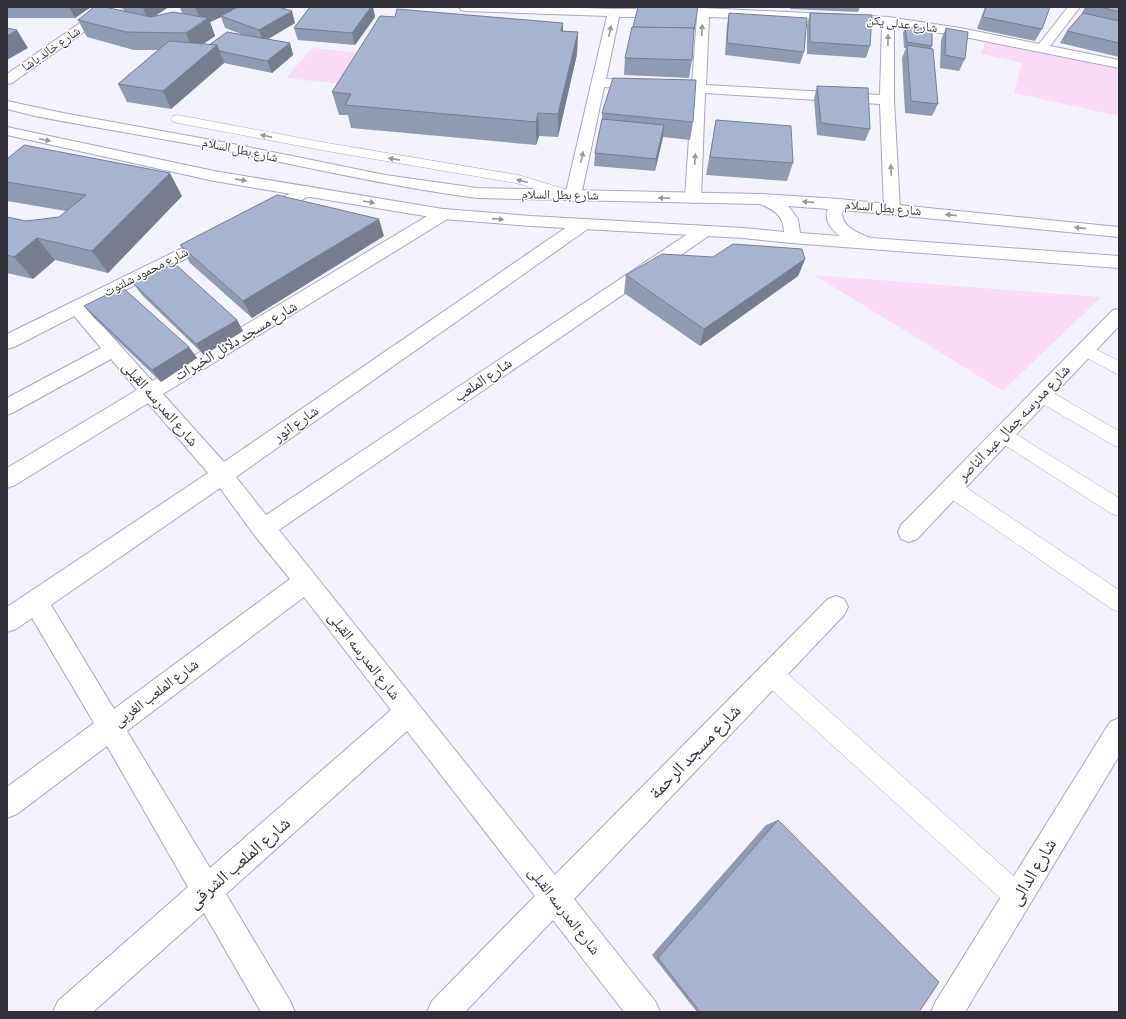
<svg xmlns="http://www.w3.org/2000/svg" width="1126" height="1019" font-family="'Sofia Sans Condensed','Noto Naskh Arabic',sans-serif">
  <rect width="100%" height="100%" fill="#f3f3ff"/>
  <g fill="#f9dbf7">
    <polygon points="985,41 1119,69 1119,116 1014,93 1022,63 981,54"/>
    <polygon points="312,48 361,53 341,84 286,78"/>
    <polygon points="814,275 1101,297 1003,391"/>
  </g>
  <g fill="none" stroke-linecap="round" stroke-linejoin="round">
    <defs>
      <g id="service">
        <polygon points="177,115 327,143 518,175 578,193 580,196 578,199 573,200 516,183 327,151 173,122 171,119 173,116"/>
        <polygon points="1085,344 1119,361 1119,375 1079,354 1077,350 1079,346"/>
        <polygon points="1042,388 1048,390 1119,431 1119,447 1113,445 1036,400 1033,395 1036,390"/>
        <polygon points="1003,428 1009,430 1119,498 1119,516 1112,514 997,440 994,435 997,430"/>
        <polygon points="951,480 958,482 1119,590 1119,612 1112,609 944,494 942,488 944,482"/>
        <polygon points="771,663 779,666 1027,888 1031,897 1027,906 1018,910 1009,906 763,682 760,674 763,666"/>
      </g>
      <g id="minor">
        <path d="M459 7H554L614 9 703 8 888 17 960 28 1039 44 1068 7H1080L1050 46 1119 60V68L960 36 894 26V100L900 209 898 213 892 214 886 213 884 209 880 104 705 93 701 198 699 201 693 203 687 201 685 198 692 93 604 87 581 196 579 199 573 201 567 199 565 196 607 16 465 11 461 10ZM619 17H697L692 84 606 79ZM709 17 882 24 880 95 706 85Z"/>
        <path d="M443 209 449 210 451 214 449 218 163 394 224 462 577 220 583 219 589 220 591 224 589 228 236 477 266 515 698 227 704 226 710 227 712 231 710 235 279 530 555 875 828 599 836 596 844 599 848 607 844 615 574 899 655 1001 660 1012H624L553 920 465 1012H427L432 1001 535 896 407 731 226 894 290 1001 295 1012H261L204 913 93 1012H53L58 1001 188 887 107 746 17 814 7 818V787L94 723 32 618 16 629 7 632V607L208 473 148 403 15 485 7 488V468L137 390 111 359 14 412 7 415V398L101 348 70 311 67 307 70 303 76 301 82 303 152 381 437 210ZM220 488 255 536 290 579 114 709 51 605ZM304 597 391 710 210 868 127 731Z"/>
        <polygon points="1119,309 1119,326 917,539 909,542 901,539 898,532 901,525 1113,310"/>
      </g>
      <g id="tertiary">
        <polygon points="107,7 122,7 120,10 95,24 12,83 7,84 7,74 87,18"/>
        <polygon points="307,186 313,188 315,191 313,194 271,216 265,217 259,216 257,212 259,208"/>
        <polygon points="211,234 217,235 219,239 217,243 14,347 7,349 7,334"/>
        <polygon points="1119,718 1119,756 965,1012 931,1012 936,1001 1110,722"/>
      </g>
      <path id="primary" d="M7 101 63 113 233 144 385 175 477 188 761 194 839 199 1119 227V237L843 210C838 226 860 234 871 238L1119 256V268L791 243 743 238 531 226 443 219 214 181 7 135V127L214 171 443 209 531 216 743 228 784 232V231C783 215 774 210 760 204L477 198C394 187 314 169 232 152 167 139 101 129 35 116L7 109ZM788 206 828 209C823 220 832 230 840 236L800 233 798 219Z"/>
    </defs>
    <use href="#service" stroke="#a8a6c3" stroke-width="1"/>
    <use href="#minor" stroke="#a8a6c3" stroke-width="2"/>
    <use href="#tertiary" stroke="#a8a6c3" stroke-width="2"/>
    <use href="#primary" stroke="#a8a6c3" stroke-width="2"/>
    <use href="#service" fill="#fff" fill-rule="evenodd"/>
    <use href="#minor" fill="#fff" fill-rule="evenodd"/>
    <use href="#tertiary" fill="#fff" fill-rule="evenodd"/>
    <use href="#primary" fill="#fff" fill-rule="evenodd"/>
  </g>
  <g fill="#909ab2" fill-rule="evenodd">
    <polygon points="7,7 91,7 75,18 7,18"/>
    <path d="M122 7H169L155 16 183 14 182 13 180 7H279L295 23 268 39 290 43 293 55 272 73 224 63 171 109 127 102 118 84 158 50H134L87 37 78 20 124 11ZM221 17 225 28 244 35 209 45 203 44 215 36 210 22Z"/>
    <polygon points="310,7 373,7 375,17 355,45 298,40 294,28"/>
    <polygon points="790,7 860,7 858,12 790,9"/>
    <polygon points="985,7 1050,7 1042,29 1035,41 977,29"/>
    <polygon points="1085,7 1119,7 1119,57 1060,43 1067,31 1081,15"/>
    <polygon points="729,13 804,52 800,64 725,55 727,25"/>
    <polygon points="810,13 870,46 866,58 807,54 807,25"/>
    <polygon points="395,17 563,23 563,31 578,32 577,54 558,137 539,136 536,145 351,128 348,115 339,115 332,92"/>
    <polygon points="696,19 693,33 692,60 689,78 624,75 625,58"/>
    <polygon points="905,27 932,46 931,48 938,104 932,116 905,113 902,58 906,48 904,48 903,33"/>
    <polygon points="946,28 965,59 959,71 940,68 941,40"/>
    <polygon points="817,86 870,129 865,141 817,135 814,99"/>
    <polygon points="602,113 693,122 690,140 663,137 655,171 594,166 595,153 602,119"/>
    <polygon points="716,120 793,163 787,181 706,175"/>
    <polygon points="7,159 182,196 108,273 55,260 33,279 7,273 7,217 26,221 59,217 66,211 7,201"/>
    <polygon points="384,236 252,318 190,263 180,245"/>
    <polygon points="713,257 805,259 798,276 700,346 624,293 626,275"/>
    <polygon points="133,283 237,320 243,331 204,355 142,295"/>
    <polygon points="84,306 189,347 197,358 161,382 94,318"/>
    <polygon points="778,820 919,1012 697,1012 652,955 766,825"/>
  </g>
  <g fill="#767d91">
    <polygon points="69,7 91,7 75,18"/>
    <polygon points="145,7 169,7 148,20 143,8"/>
    <polygon points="195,7 246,7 221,16 221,17 210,22 215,36 193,51 186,33 202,23"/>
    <polygon points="371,7 373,7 375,17 355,45 352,33"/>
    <polygon points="292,11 295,23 263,42 259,30"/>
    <polygon points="563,23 563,45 561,31"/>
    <polygon points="17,30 28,48 7,60 7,36"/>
    <polygon points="578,32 577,54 558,137 558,114"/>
    <polygon points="290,43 293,55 272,73 267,61"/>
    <polygon points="217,45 224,63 171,109 163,91"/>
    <polygon points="538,113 539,136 536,145 536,122"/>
    <polygon points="664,125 663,137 655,171 656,159"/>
    <polygon points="170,173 182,196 108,273 92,251"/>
    <polygon points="379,219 384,236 252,318 243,301"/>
    <polygon points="37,238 55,260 33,279 14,257"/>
    <polygon points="805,259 798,276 700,346 704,329"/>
    <polygon points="237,320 243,331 204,355 196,344"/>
    <polygon points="189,347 197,358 161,382 152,370"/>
  </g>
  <g fill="#a8b3cf" stroke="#767d91">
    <polygon points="94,7 105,7 151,17 173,12 208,18 186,33 126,32 78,20"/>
    <polygon points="238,7 279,7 292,11 259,30 221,16"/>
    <polygon points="310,7 371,7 352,33 294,28"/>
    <polygon points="638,7 698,7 694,30 694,28 633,27"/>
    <polygon points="986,7 1050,7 1042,29 983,17"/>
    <polygon points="1101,7 1119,7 1119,12"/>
    <polygon points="397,9 563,23 561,31 578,32 558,114 538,113 536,122 345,105 351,94 332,92 380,16 395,17"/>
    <polygon points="729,13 807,18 804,52 727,43"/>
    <polygon points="810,13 872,15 870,46 810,42"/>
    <polygon points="1083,13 1119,21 1119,43 1067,31"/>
    <polygon points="632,27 694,28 692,60 625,58"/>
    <polygon points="905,27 932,29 932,46 907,42"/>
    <polygon points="7,28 17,30 7,36"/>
    <polygon points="946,28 968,32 965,59 945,55"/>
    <polygon points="227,32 290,43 267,61 219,51 217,45 209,45"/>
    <polygon points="169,41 217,45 163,91 118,84"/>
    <polygon points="907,45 933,49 938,104 911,101"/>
    <polygon points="613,78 696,80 693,122 602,113"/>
    <polygon points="817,86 868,88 870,129 821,123"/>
    <polygon points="602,119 664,125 656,159 595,153"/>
    <polygon points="716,120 791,126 793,163 710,157"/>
    <polygon points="24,145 170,173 92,251 37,238 14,257 7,255 7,217 26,221 59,217 86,195 7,182 7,159"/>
    <polygon points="277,195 379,219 243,301 180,245"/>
    <polygon points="733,244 802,249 805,259 704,329 626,275 662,254 713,257"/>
    <polygon points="174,263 237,320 196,344 133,283"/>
    <polygon points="122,287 189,347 152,370 84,306"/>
    <polygon points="778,820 939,982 919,1012 700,1012 658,958"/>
  </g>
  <defs><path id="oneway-solid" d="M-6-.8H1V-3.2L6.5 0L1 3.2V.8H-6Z"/></defs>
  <g fill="#98979c">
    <use href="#oneway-solid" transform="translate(702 30) rotate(-87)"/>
    <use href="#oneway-solid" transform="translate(610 31) rotate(-77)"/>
    <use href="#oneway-solid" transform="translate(888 40) rotate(-89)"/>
    <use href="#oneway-solid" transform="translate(266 136) rotate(-169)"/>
    <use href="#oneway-solid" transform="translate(45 140) rotate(12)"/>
    <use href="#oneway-solid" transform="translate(582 157) rotate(-78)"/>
    <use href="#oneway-solid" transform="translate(394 159) rotate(-171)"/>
    <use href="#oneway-solid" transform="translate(695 159) rotate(-87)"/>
    <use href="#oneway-solid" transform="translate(891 170) rotate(-93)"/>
    <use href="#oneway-solid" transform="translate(241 180) rotate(9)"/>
    <use href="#oneway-solid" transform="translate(522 181) rotate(-166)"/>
    <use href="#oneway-solid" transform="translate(664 198) rotate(-179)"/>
    <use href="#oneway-solid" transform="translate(369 202) rotate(10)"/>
    <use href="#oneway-solid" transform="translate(808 202) rotate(-176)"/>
    <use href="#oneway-solid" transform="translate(951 215) rotate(-174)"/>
    <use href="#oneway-solid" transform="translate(498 219) rotate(4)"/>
    <use href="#oneway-solid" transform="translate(1080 228) rotate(-174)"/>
  </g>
  <g text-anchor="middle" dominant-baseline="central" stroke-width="3" stroke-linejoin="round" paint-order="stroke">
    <g font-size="13" fill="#302f3a" stroke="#fff">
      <text transform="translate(902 24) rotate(7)">شارع عدلى يكن</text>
      <text transform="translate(51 49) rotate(-35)">شارع خالد باشا</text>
      <text transform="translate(240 150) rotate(12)">شارع بطل السلام</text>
      <text transform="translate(560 195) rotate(1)">شارع بطل السلام</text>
      <text transform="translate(883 208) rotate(5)">شارع بطل السلام</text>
      <text transform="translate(146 272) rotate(-27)">شارع محمود شلتوت</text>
    </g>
    <g font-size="15" fill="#302f3a" stroke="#fff">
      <text transform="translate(236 341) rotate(-31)">شارع مسجد دلائل الخيرات</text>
      <text transform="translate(483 380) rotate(-34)">شارع الملعب</text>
      <text transform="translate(160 404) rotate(49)">شارع المدرسه القبلى</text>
      <text transform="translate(1014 423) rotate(-46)">شارع مدرسه جمال عبد الناصر</text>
      <text transform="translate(296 424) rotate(-35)">شارع انور</text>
      <text transform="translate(364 656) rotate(52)">شارع المدرسه القبلى</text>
      <text transform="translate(156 693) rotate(-37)">شارع الملعب الغربى</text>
      <text transform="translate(564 911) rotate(52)">شارع المدرسه القبلى</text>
    </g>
    <g font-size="18" fill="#302f3a" stroke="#fff">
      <text transform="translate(695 752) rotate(-46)">شارع مسجد الرحمة</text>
      <text transform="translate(239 863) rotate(-41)">شارع الملعب الشرقى</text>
      <text transform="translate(1033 872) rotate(-59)">شارع الدالى</text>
    </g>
  </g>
  <rect width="1126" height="1019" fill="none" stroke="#302f3a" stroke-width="16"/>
</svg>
